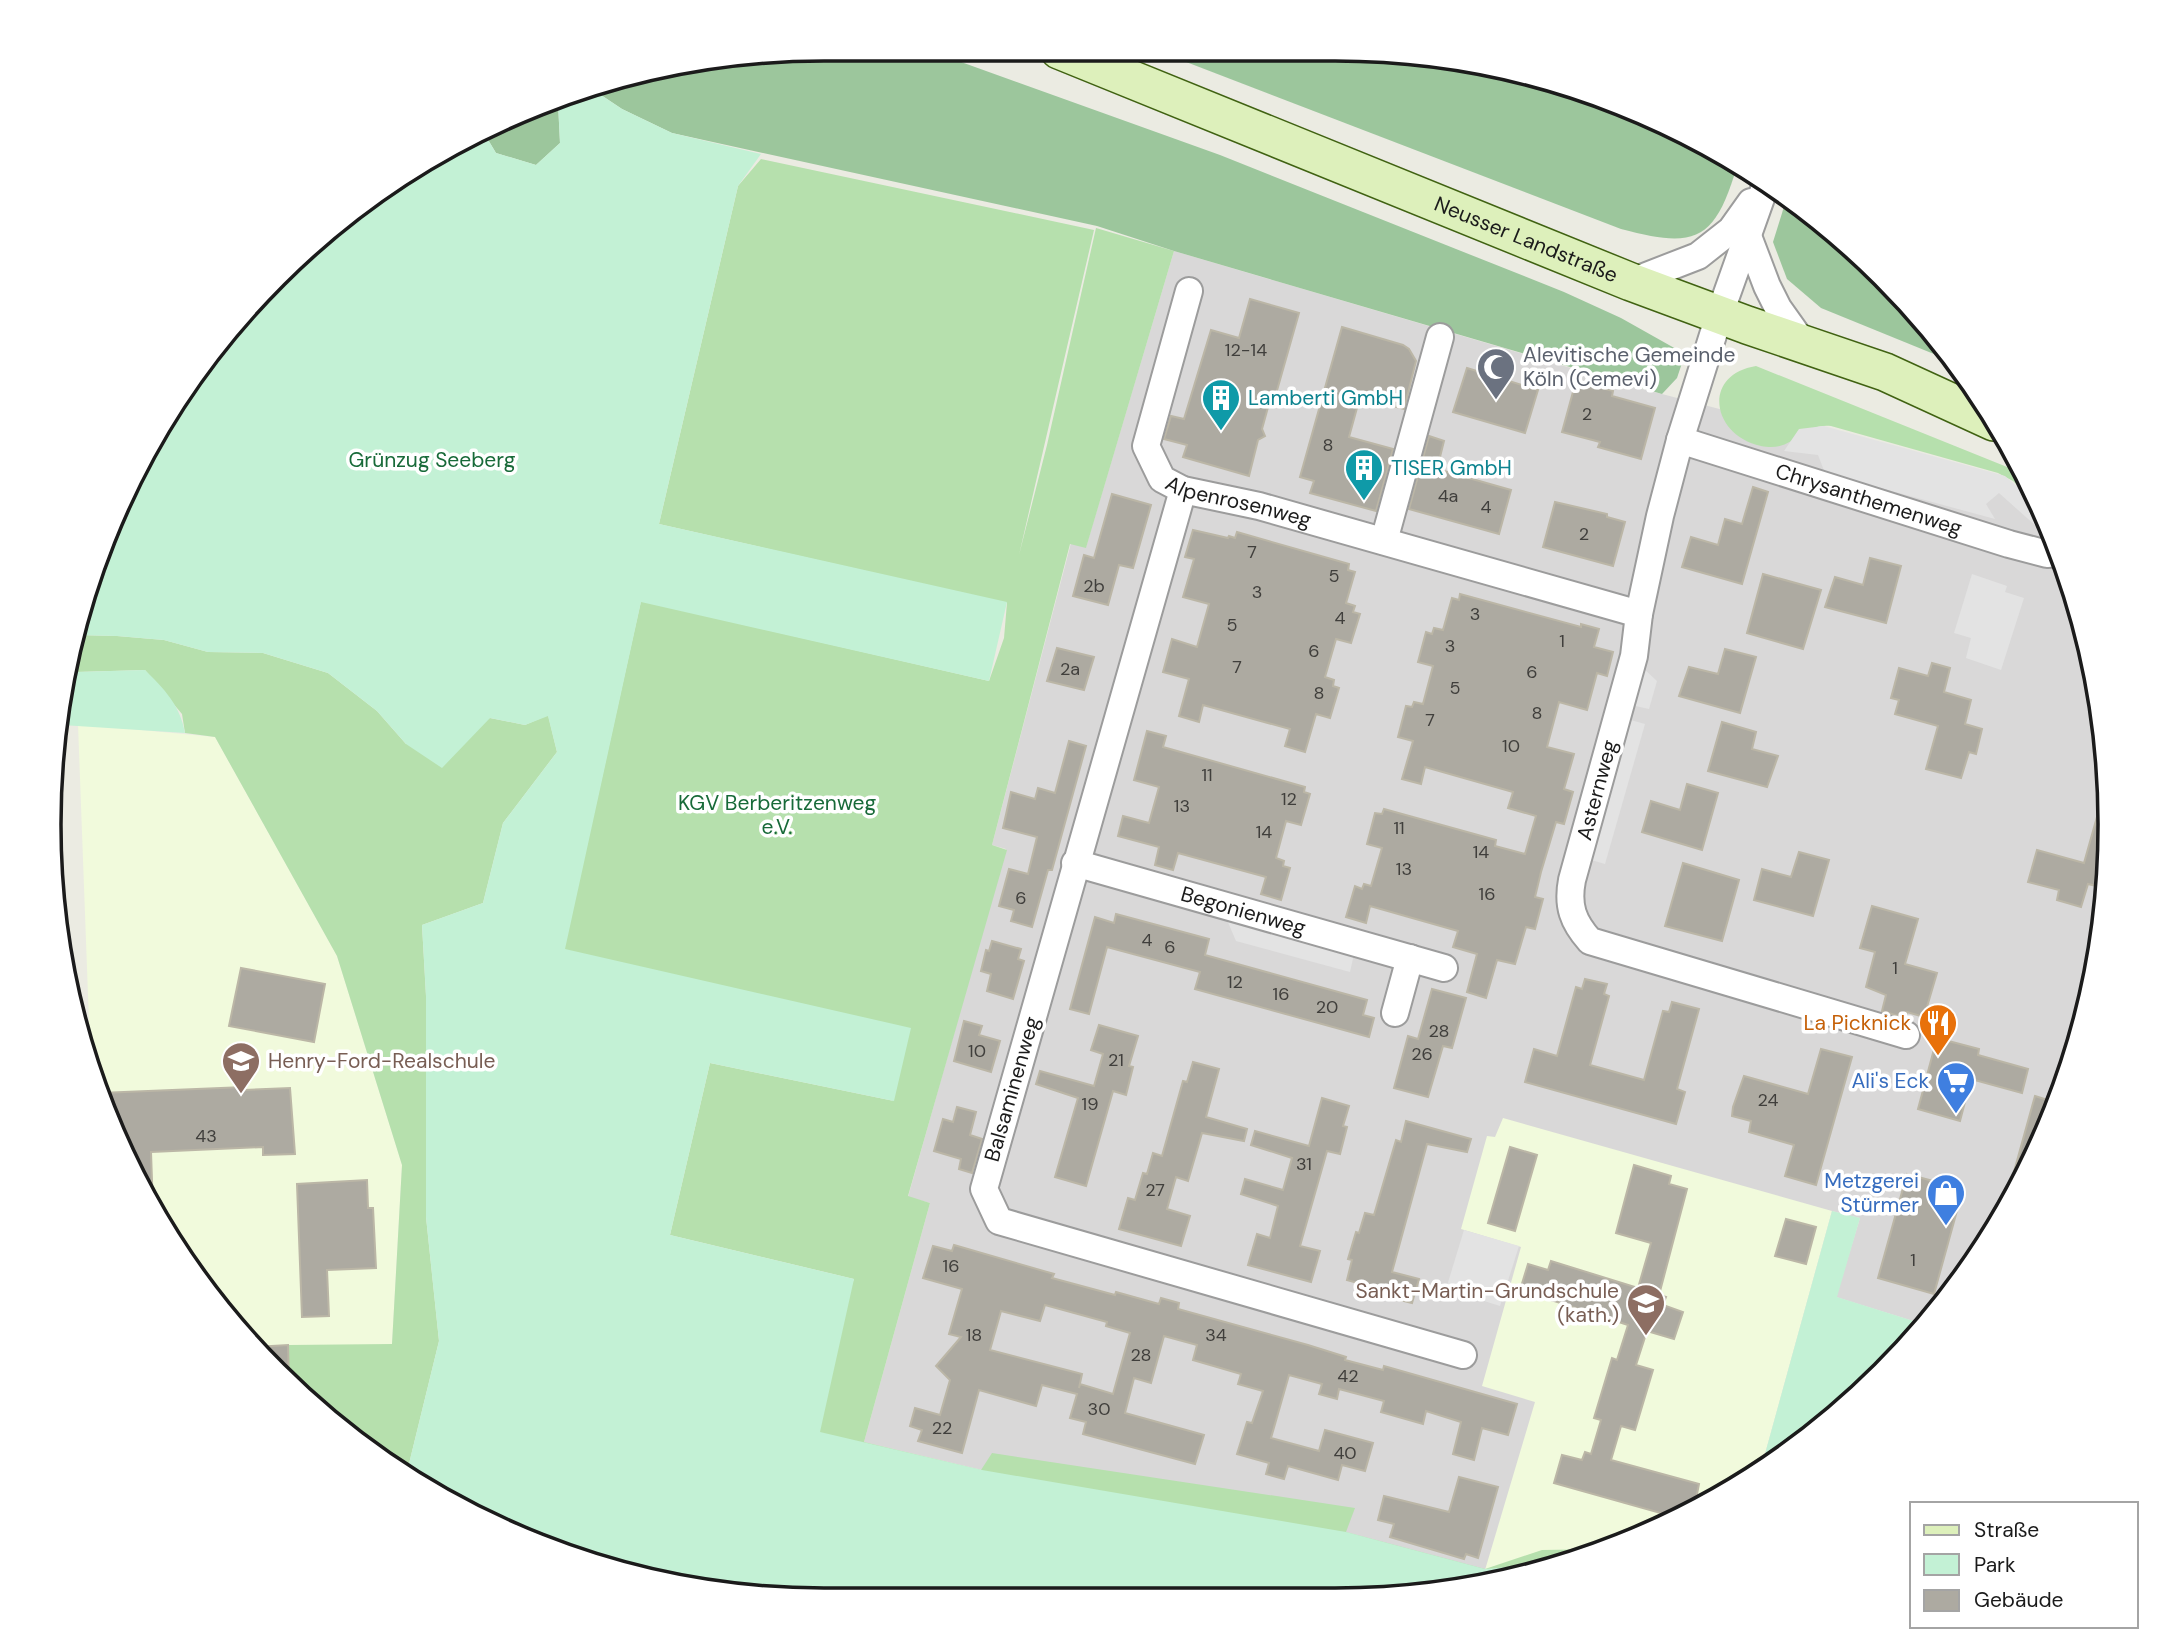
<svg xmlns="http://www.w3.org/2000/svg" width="2159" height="1649" font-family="'DM Sans',sans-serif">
  <rect width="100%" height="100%" fill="#ebebe2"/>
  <polygon fill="#d9d8d8" points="1174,251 1635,387 2008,484 2037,502 2051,528 2095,674 2110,825 2095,976 2051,1122 1979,1256 1923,1324 1836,1297 1860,1218 1832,1211 1760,1472 1584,1559 1485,1570 1346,1532 982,1470 864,1442 930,1203 908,1197 1006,849 992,845 1071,543 1086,547"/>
  <g fill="#f1fadc">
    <polygon points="78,724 215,737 337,956 402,1165 392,1344 366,1447 276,1373 179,1255 129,1167 75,1024 89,1022"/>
    <polygon points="1503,1118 1832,1211 1760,1472 1584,1559 1485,1570 1535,1402 1482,1386 1521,1247 1461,1229 1487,1136 1495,1137"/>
  </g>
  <g fill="#b6e0ad">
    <polygon points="761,159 1094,230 1019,555 1047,445 1096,228 1174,251 1086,548 1070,544 992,845 1007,850 908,1196 930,1203 864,1442 981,1470 992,1453 1355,1508 1346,1532 1485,1569 1542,1550 1603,1549 1584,1559 1435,1593 739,1593 854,1279 670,1235 710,1063 894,1101 564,949 641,601 989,681 1004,638 1007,603 659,524 738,186"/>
    <path d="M1756 366 2022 473 2039 506 2013 481 1998 473 1831 426C1800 423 1795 453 1761 446 1712 436 1701 375 1756 366Z"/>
    <polygon points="76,635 117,636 164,640 208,652 263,653 328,673 377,711 406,744 490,718 525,725 548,715 557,752 503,823 483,903 422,925 426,996 426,1217 439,1341 406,1476 394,1470 289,1384 288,1345 392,1344 402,1165 337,956 215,737 185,733 182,714 145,670 76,672"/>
  </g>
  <g fill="#9cc69c">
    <polygon points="824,49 925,49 1220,155 1564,292 1621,318 1685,354 1677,378 1662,394 1174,251 1097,226 672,133 622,109 592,89 623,76"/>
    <path d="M1155 50 1385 51 1536 76 1677 129 1737 166C1715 241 1696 249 1621 229Z"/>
    <polygon points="558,103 560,143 536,165 496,153 484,133"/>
    <polygon points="1787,197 1806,209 1917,313 1956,363 1821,308 1787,279 1773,242"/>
  </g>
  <g fill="#c3f1d5">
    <path d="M592 89 622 109 672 133 761 154 738 186 659 524 1007 602 989 681 641 602 565 949 911 1028 894 1101 710 1063 670 1235 854 1279 820 1432 982 1470 1346 1532 1485 1569 1570 1562 1435 1593H723L528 1541 406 1476 439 1341 426 1217V996L422 925 483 903 503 823 557 752 548 716 525 725 490 718 442 768 406 744 377 711 328 673 263 653 208 652 164 640 117 636 76 635V672L145 670C165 690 180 705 185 733L62 725 75 624 153 437 276 276 436 153 484 133 496 153 536 165 560 143 558 103Z"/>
    <polygon points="1832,1211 1860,1218 1837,1297 1923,1324 1883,1373 1760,1472"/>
  </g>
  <g fill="#e3e3e3">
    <polygon points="1824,426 2005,476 2039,506 2045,516 2046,535 1999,493 1986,504 1995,519 1825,473 1818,455 1784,451 1799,429"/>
    <polygon points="1972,574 2007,586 2005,592 2024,598 2001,670 1966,658 1971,638 1954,633"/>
    <polygon points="1642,667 1657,681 1649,709 1631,705"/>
    <polygon points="1627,719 1645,724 1605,864 1588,859"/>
    <polygon points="1227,920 1354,954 1350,972 1236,941"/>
    <polygon points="1464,1230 1519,1246 1500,1306 1446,1289"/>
  </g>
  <g fill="#adaaa1" stroke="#bbb6a6" stroke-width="2" fill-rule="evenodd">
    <polygon points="1250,299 1299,313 1274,401 1270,400 1262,429 1265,436 1258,440 1249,476 1183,457 1187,445 1164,439 1171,416 1184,419 1211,330 1239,338"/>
    <polygon points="1342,327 1403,345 1409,349 1416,361 1404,409 1360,397 1349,437 1393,449 1376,511 1310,493 1314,481 1300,477"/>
    <polygon points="1467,368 1538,390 1525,433 1453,412"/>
    <polygon points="1576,381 1613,391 1612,396 1655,408 1641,459 1598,447 1600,442 1562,432"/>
    <polygon points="1429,436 1444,441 1437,469 1511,490 1499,534 1409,509"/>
    <polygon points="1753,487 1768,492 1742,584 1682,567 1691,537 1718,545 1725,519 1742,524"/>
    <polygon points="1112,494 1151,505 1133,568 1119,565 1108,605 1073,596 1084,555 1094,558"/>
    <polygon points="1555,502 1607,514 1607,517 1625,522 1613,566 1543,547"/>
    <polygon points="1193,530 1228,538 1229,536 1235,538 1237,532 1349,564 1348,570 1355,572 1346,603 1355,606 1353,612 1360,614 1351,643 1336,639 1325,677 1334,680 1333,686 1339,688 1330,718 1316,714 1305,752 1285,746 1290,729 1257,720 1203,705 1199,722 1179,716 1189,679 1163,672 1172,639 1197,647 1209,604 1183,597 1194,559 1185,557"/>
    <polygon points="1870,558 1901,566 1886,623 1825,607 1835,577 1863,585"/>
    <polygon points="1763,574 1821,590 1803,649 1747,633"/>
    <polygon points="1460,594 1581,627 1581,624 1599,629 1594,647 1613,652 1607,676 1597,673 1587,710 1559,702 1547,747 1574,754 1564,789 1573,792 1564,824 1556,822 1541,872 1535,897 1543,899 1535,929 1526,927 1515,964 1497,960 1486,998 1467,992 1477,954 1453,947 1458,931 1370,906 1366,923 1346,917 1355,886 1362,889 1364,884 1371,886 1382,848 1367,844 1375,813 1382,814 1384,809 1496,840 1495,846 1525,854 1536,816 1508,808 1513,792 1425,767 1421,784 1402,779 1413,741 1398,737 1406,706 1412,707 1414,702 1423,704 1433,666 1418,662 1426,632 1432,634 1434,628 1443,630 1452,598 1459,600"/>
    <polygon points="1057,648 1094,657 1084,690 1047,681"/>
    <polygon points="1725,649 1756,657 1740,713 1679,696 1689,667 1718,674"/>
    <polygon points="1932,663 1950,668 1944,692 1971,700 1965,724 1982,729 1976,754 1969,752 1961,778 1926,769 1938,726 1895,714 1899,700 1891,698 1899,668 1928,676"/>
    <polygon points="1722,722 1756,732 1752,749 1778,756 1767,787 1708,771"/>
    <polygon points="1147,731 1166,736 1163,747 1305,787 1304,792 1310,794 1301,825 1286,821 1276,858 1284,861 1283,866 1290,868 1281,900 1261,894 1266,877 1178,853 1173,870 1155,865 1159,847 1118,836 1123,816 1149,823 1159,787 1134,780"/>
    <polygon points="1069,741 1086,746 1052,870 1048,870 1032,927 1011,921 1014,910 999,906 1009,869 1028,874 1037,837 1003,828 1011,792 1035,799 1038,788 1055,793"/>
    <polygon points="1687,784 1718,793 1702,850 1642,832 1651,801 1680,810"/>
    <polygon points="2104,792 2107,792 2110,825 2104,888 2088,884 2081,907 2057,900 2059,890 2028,882 2037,850 2084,863"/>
    <polygon points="1799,852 1829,860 1813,916 1754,900 1762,869 1791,877"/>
    <polygon points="1683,863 1739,880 1722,941 1665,926"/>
    <polygon points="1872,906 1918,919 1905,964 1937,973 1924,1017 1907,1012 1905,1018 1882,1011 1886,995 1866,987 1875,952 1860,948"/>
    <polygon points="1116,914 1209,939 1205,955 1367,1000 1363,1015 1374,1018 1369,1037 1195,989 1200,972 1107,947 1089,1014 1070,1009 1095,917 1114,923"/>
    <polygon points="992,941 1021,949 1018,959 1024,961 1013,999 987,991 991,974 981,971 986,950 989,951"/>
    <polygon points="241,968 325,984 314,1042 229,1026"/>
    <polygon points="1585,979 1607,984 1604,994 1609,996 1590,1065 1644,1080 1663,1011 1669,1012 1672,1002 1699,1009 1677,1089 1685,1092 1676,1124 1525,1082 1534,1049 1557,1056 1576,987 1582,989"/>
    <polygon points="1432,989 1466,998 1452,1048 1443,1046 1428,1097 1394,1088 1408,1036 1418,1039"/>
    <polygon points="964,1021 982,1026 979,1035 1000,1041 991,1072 954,1061"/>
    <polygon points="1099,1025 1138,1036 1129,1066 1133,1067 1126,1095 1113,1091 1086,1186 1055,1177 1078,1098 1036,1084 1040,1071 1094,1086 1103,1054 1091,1050"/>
    <polygon points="1937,1038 1979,1049 1978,1055 2028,1069 2022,1093 1971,1079 1960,1121 1918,1109"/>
    <polygon points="1821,1049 1852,1057 1816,1185 1785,1176 1794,1145 1749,1132 1751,1121 1732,1116 1733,1107 1744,1076 1808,1094"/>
    <polygon points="1193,1062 1219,1069 1206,1117 1247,1129 1244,1141 1202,1133 1188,1181 1176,1177 1167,1209 1190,1216 1181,1246 1119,1229 1128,1198 1135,1200 1143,1173 1147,1174 1153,1153 1162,1156 1183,1081 1187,1082"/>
    <polygon points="244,1087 244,1090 290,1088 295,1154 263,1155 263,1147 151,1152 153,1209 129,1167 101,1093"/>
    <polygon points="2035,1096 2057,1103 2051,1122 2019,1182 2012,1179"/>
    <polygon points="1322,1098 1349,1106 1343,1126 1347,1127 1340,1154 1327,1151 1300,1246 1320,1251 1311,1282 1248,1265 1257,1234 1270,1238 1278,1206 1241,1194 1245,1179 1283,1190 1292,1158 1251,1145 1255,1131 1309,1146"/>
    <polygon points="957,1107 976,1112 970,1135 982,1139 972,1173 959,1169 961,1159 934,1151 943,1119 953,1122"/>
    <polygon points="1406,1121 1471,1139 1467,1152 1427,1144 1392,1272 1419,1279 1412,1303 1396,1299 1397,1294 1347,1280 1352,1260 1348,1259 1356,1232 1359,1233 1365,1213 1374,1215 1396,1140 1401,1142"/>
    <polygon points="1510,1147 1537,1155 1515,1231 1488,1223"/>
    <polygon points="1634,1165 1671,1176 1669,1184 1687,1189 1659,1295 1666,1297 1663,1305 1683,1312 1674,1339 1647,1331 1636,1365 1653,1370 1635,1430 1621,1426 1611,1460 1699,1484 1695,1504 1671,1516 1554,1483 1562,1455 1582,1460 1585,1452 1591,1454 1601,1420 1594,1418 1612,1358 1617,1360 1628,1325 1520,1290 1528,1264 1548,1270 1551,1261 1638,1288 1651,1243 1616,1233"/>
    <polygon points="1907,1174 1963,1189 1934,1294 1878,1278"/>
    <polygon points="367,1180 368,1208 373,1208 376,1268 327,1270 329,1316 302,1317 297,1184"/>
    <polygon points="1786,1219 1816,1227 1806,1264 1775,1256"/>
    <path d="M954 1245 1054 1274 1052 1278 1115 1295 1116 1292 1159 1304 1161 1298 1179 1303 1178 1309 1308 1345 1346 1357 1345 1360 1383 1370 1384 1366 1517 1404 1508 1435 1482 1428 1474 1460 1453 1454 1461 1422 1426 1411 1423 1424 1381 1412 1384 1401 1339 1389 1337 1399 1319 1394 1322 1384 1289 1375 1271 1438 1319 1451 1325 1430 1373 1443 1365 1471 1342 1465 1338 1480 1288 1466 1284 1479 1266 1474 1269 1463 1237 1454 1247 1422 1252 1423 1263 1391 1238 1384 1241 1374 1193 1360 1197 1345 1164 1336 1151 1383 1134 1378 1125 1413 1204 1435 1195 1464 1083 1434 1086 1422 1070 1418 1077 1394 1042 1385 1036 1406 979 1390 962 1453 918 1441 922 1430 910 1426 915 1408 940 1415 950 1380 936 1366 961 1337 949 1334 962 1289 923 1278 933 1246 952 1251ZM1045 1305 1107 1322 1106 1326 1130 1333 1113 1394 1080 1384 1079 1388 1082 1374 990 1350 1001 1311 1040 1321Z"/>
    <polygon points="288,1345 289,1384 276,1373 255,1347"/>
    <polygon points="1459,1477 1498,1487 1478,1558 1466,1554 1464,1559 1390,1537 1394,1524 1378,1520 1384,1496 1449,1512"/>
  </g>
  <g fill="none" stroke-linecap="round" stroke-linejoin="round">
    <defs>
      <g id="street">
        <path d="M1766 184 1719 316 1680 440 1660 516 1639 614 1634 656 1572 880C1567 906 1573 922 1590 941L1906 1035"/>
        <polyline points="1748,236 1767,286 1778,308 1805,346"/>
        <polyline points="1631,282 1698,256 1731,230 1751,202"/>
        <path id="s1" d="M1189 291 1146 446 1162 479 1183 490 1259 506 1639 614"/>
        <path id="s2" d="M1680 440 2009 544 2047 554 2059 553"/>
        <polyline points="1183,490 984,1189 999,1221 1463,1355"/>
        <polyline points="1384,541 1440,337"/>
        <path id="s3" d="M1075 863 1444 968"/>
        <polyline points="1395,1013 1410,958"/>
      </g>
      <g id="secondary">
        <path id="s4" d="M1059 50 1631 282 1747 325 1885 372 1994 422"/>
      </g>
    </defs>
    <use href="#street" stroke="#9c9c9c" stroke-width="30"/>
    <use href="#secondary" stroke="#406212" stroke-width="40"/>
    <use href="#street" stroke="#fff" stroke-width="26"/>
    <use href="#secondary" stroke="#ddf0bb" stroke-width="37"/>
  </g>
  <defs>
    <symbol id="mosque-pin" viewBox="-11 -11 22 30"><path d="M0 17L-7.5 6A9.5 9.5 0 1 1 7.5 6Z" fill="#6b7280" stroke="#fff"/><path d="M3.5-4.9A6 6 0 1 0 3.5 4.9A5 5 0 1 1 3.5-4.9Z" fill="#fff"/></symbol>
    <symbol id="building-pin" viewBox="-11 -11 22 30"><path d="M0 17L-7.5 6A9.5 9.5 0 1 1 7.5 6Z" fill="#0f9aa8" stroke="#fff"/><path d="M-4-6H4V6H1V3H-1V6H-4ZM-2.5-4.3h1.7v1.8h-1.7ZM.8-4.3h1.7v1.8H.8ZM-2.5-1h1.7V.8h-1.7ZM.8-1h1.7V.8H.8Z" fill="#fff"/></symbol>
    <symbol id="restaurant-pin" viewBox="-11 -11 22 30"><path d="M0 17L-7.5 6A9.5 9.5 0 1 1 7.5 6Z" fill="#e8710a" stroke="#fff"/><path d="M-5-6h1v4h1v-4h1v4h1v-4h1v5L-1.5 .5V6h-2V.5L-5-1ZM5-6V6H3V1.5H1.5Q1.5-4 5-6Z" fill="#fff"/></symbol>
    <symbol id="school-pin" viewBox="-11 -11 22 30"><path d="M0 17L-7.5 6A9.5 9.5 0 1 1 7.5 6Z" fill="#8d6e63" stroke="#fff"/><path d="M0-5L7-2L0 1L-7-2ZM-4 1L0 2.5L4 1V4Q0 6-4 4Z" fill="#fff"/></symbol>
    <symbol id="supermarket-pin" viewBox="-11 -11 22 30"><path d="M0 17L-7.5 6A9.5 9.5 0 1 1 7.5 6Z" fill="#3f7fe0" stroke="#fff"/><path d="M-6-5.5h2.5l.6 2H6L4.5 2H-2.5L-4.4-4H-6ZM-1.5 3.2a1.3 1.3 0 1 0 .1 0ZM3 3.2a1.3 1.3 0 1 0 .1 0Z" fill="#fff"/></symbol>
    <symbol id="shop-pin" viewBox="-11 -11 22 30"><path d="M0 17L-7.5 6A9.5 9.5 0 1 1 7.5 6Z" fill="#3f7fe0" stroke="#fff"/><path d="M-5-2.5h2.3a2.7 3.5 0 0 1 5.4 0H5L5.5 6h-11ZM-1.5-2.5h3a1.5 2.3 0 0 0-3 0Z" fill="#fff"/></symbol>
  </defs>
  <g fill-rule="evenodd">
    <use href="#mosque-pin" x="1474" y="345" width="44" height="60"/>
    <use href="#building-pin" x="1199" y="376" width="44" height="60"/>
    <use href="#building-pin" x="1342" y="446" width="44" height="60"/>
    <use href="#restaurant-pin" x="1916" y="1001" width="44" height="60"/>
    <use href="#school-pin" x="219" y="1039" width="44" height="60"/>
    <use href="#supermarket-pin" x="1934" y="1059" width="44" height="60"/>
    <use href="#shop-pin" x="1924" y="1171" width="44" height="60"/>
    <use href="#school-pin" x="1624" y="1281" width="44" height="60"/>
  </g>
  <g text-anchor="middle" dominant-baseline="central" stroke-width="7" stroke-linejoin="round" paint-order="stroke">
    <g font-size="18" fill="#403f3c">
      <text x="1246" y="350">12-14</text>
      <text x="1587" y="414">2</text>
      <text x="1328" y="445">8</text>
      <text x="1448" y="496">4a</text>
      <text x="1486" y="507">4</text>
      <text x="1584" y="534">2</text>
      <text x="1252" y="552">7</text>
      <text x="1334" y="576">5</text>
      <text x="1094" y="586">2b</text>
      <text x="1257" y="592">3</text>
      <text x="1475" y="614">3</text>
      <text x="1340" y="618">4</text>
      <text x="1232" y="625">5</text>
      <text x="1562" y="641">1</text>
      <text x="1450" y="646">3</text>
      <text x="1314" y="651">6</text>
      <text x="1237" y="667">7</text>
      <text x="1070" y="669">2a</text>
      <text x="1532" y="672">6</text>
      <text x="1455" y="688">5</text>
      <text x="1319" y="693">8</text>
      <text x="1537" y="713">8</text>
      <text x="1430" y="720">7</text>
      <text x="1511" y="746">10</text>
      <text x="1207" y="775">11</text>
      <text x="1289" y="799">12</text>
      <text x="1182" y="806">13</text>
      <text x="1399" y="828">11</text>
      <text x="1264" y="832">14</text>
      <text x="1481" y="852">14</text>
      <text x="1404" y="869">13</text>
      <text x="1487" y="894">16</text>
      <text x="1021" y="898">6</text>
      <text x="1147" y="940">4</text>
      <text x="1170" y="947">6</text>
      <text x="1895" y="968">1</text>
      <text x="1235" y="982">12</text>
      <text x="1281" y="994">16</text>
      <text x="1327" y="1007">20</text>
      <text x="1439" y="1031">28</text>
      <text x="977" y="1051">10</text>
      <text x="1422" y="1054">26</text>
      <text x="1116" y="1060">21</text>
      <text x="1768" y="1100">24</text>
      <text x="1090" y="1104">19</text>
      <text x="206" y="1136">43</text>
      <text x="1304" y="1164">31</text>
      <text x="1155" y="1190">27</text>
      <text x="1913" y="1260">1</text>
      <text x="951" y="1266">16</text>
      <text x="974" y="1335">18</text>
      <text x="1216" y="1335">34</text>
      <text x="1141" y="1355">28</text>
      <text x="1348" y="1376">42</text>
      <text x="1099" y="1409">30</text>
      <text x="942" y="1428">22</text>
      <text x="1345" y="1453">40</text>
    </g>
    <g font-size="21" fill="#1b1b1b" stroke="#fff">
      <text stroke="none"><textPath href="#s4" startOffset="504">Neusser Landstraße</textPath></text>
      <text stroke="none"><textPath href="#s1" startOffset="278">Alpenrosenweg</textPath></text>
      <text stroke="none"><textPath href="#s2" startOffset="198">Chrysanthemenweg</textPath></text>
      <text transform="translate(1597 790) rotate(-75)">Asternweg</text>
      <text stroke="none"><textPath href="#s3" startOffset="175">Begonienweg</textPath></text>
      <text transform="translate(1012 1089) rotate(-74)">Balsaminenweg</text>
    </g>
    <g font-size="21" fill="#5b616d" stroke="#fff" text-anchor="start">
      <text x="1523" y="355">Alevitische Gemeinde<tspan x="1523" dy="24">Köln (Cemevi)</tspan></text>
    </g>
    <g font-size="21" fill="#0d838f" stroke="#fff" text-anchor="start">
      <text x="1248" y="398">Lamberti GmbH</text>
      <text x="1391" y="468">TISER GmbH</text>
    </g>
    <g font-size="21" fill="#186a39" stroke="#fff">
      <text x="432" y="460">Grünzug Seeberg</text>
      <text x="777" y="803">KGV Berberitzenweg<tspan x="777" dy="24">e.V.</tspan></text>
    </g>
    <g font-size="21" fill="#c56008" stroke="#fff" text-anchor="end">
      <text x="1911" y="1023">La Picknick</text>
    </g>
    <g font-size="21" fill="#785e54" stroke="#fff" text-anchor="start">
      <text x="268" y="1061">Henry-Ford-Realschule</text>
      <text x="1619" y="1291" text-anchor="end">Sankt-Martin-Grundschule<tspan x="1619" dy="24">(kath.)</tspan></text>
    </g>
    <g font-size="21" fill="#366cbe" stroke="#fff" text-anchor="end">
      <text x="1929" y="1081">Ali's Eck</text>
      <text x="1919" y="1181">Metzgerei<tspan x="1919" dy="24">Stürmer</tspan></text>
    </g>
  </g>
  <path d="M0 0H2159V1649H0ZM824 61H1335A763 763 0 0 1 2098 824V825A763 763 0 0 1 1335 1588H824A763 763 0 0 1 61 825V824A763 763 0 0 1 824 61Z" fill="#fff" fill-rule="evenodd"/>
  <path fill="none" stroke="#1b1b1b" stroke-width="3.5" d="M824 61H1335A763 763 0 0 1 2098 824V825A763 763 0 0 1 1335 1588H824A763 763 0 0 1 61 825V824A763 763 0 0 1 824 61Z"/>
  <rect x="1910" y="1502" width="228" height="126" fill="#ffffff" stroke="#a4a4a4" stroke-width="2"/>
  <rect x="1924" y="1525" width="35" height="10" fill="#ddf0bb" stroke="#a4a4a4" stroke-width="2"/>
  <text x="1974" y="1537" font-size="21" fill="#1b1b1b">Straße</text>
  <rect x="1924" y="1554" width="35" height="21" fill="#c3f1d5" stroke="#a4a4a4" stroke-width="2"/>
  <text x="1974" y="1572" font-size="21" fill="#1b1b1b">Park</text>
  <rect x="1924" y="1590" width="35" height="21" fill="#adaaa1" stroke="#a4a4a4" stroke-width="2"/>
  <text x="1974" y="1607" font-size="21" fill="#1b1b1b">Gebäude</text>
</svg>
